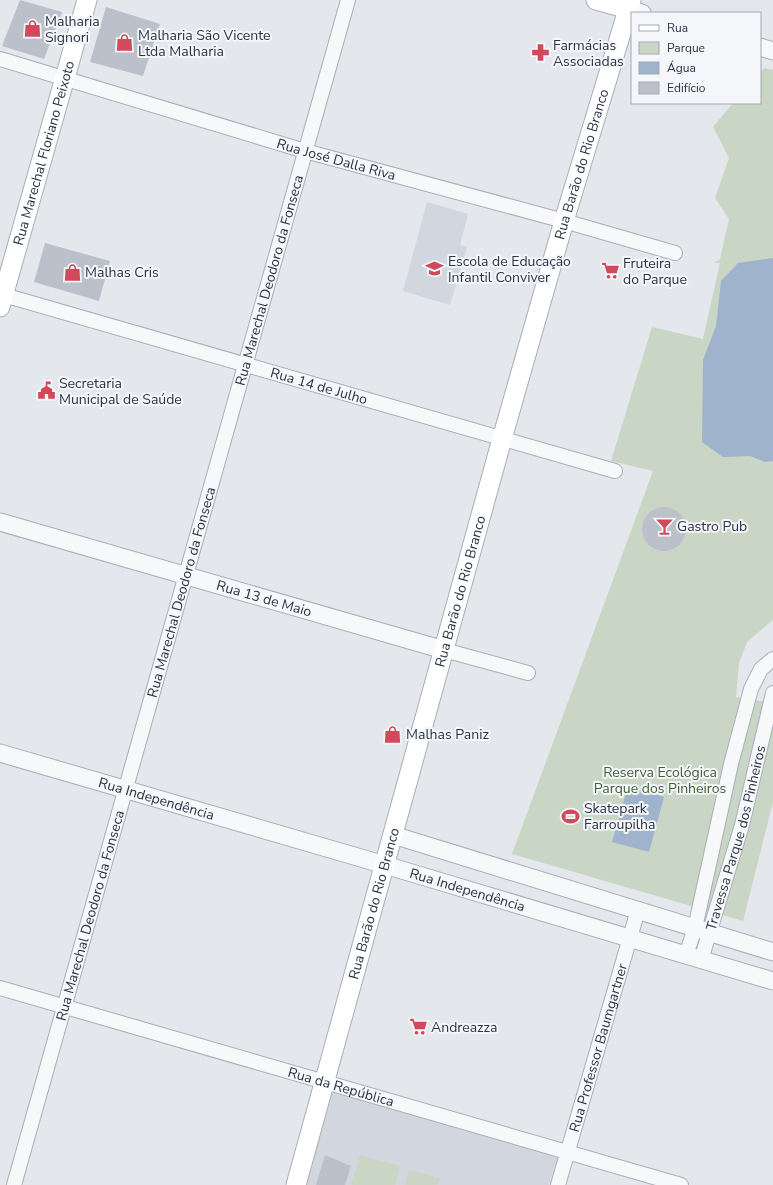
<svg xmlns="http://www.w3.org/2000/svg" width="773" height="1185" font-family="'Nunito Sans',sans-serif">
  <rect width="100%" height="100%" fill="#e4e7ec"/>
  <g fill="#d2d6de">
    <polygon points="427,202 468,214 460,245 467,247 450,305 403,291"/>
    <polygon points="327,1089 558,1157 549,1185 298,1185"/>
  </g>
  <g fill="#c9d6c5">
    <polygon points="764,68 773,70 773,620 747,642 739,663 736,697 773,703 773,802 743,921 512,854 653,471 611,461 652,327 703,339 720,263 714,263 720,259 729,219 715,198 729,158 713,127 733,103 760,103 760,73"/>
    <polygon points="360,1155 400,1166 395,1185 351,1185"/>
    <polygon points="409,1170 440,1178 437,1185 405,1185"/>
  </g>
  <g fill="#9fb4cc">
    <polygon points="773,258 773,461 765,462 750,456 723,457 702,442 703,360 716,326 721,281 738,263"/>
    <polygon points="628,786 664,797 649,852 612,842"/>
  </g>
  <g fill="#bbc0ca">
    <polygon points="20,0 62,12 44,59 2,46"/>
    <polygon points="106,7 160,24 143,76 90,62"/>
    <polygon points="45,243 110,261 99,301 34,282"/>
    <circle cx="664" cy="529" r="22"/>
    <polygon points="325,1155 351,1166 345,1185 316,1185"/>
  </g>
  <g fill="none" stroke-linecap="round" stroke-linejoin="round">
    <defs>
      <g id="minor">
        <path id="s1" d="M0 59 305 151 564 221 675 253"/>
        <path id="s2" d="M0 294 615 471"/>
        <polyline points="444,650 528,673"/>
        <polyline points="686,955 695,928 731,764 751,689 761,669 773,659"/>
        <path id="s3" d="M701 960 742 825 773 693"/>
        <path id="s4" d="M0 988 681 1185"/>
        <path id="s5" d="M14 1185 348 0"/>
        <path id="s6" d="M558 1185 638 910"/>
      </g>
      <g id="tertiary">
        <polyline points="629,9 642,13"/>
        <polyline points="760,47 773,51"/>
        <path id="s7" d="M0 522 444 650"/>
        <path id="s8" d="M0 753 385 865 773 981"/>
        <polyline points="393,835 773,952"/>
      </g>
      <g id="secondary">
        <polyline points="596,0 629,9"/>
        <path id="s9" d="M0 307 87 0"/>
        <path id="s10" d="M296 1185 502 439 564 221 631 0"/>
      </g>
    </defs>
    <use href="#minor" stroke="#a9aeb7" stroke-width="16"/>
    <use href="#tertiary" stroke="#a9aeb7" stroke-width="19"/>
    <use href="#secondary" stroke="#a9aeb7" stroke-width="21"/>
    <use href="#minor" stroke="#f7f8fa" stroke-width="14"/>
    <use href="#tertiary" stroke="#f7f8fa" stroke-width="17"/>
    <use href="#secondary" stroke="#fff" stroke-width="19"/>
  </g>
  <defs>
    <symbol id="shop-bare" viewBox="-9 -9 18 18"><path d="M-5-2.5h2.3a2.7 3.5 0 0 1 5.4 0H5L5.5 6h-11ZM-1.5-2.5h3a1.5 2.3 0 0 0-3 0Z" fill="#d1495b" stroke="#f4f6f9" stroke-width="2.5" paint-order="stroke"/></symbol>
    <symbol id="pharmacy-bare" viewBox="-9 -9 18 18"><path d="M-2-6h4v4h4v4h-4v4h-4v-4h-4v-4h4Z" fill="#d1495b" stroke="#f4f6f9" stroke-width="2.5" paint-order="stroke"/></symbol>
    <symbol id="school-bare" viewBox="-9 -9 18 18"><path d="M0-5L7-2L0 1L-7-2ZM-4 1L0 2.5L4 1V4Q0 6-4 4Z" fill="#d1495b" stroke="#f4f6f9" stroke-width="2.5" paint-order="stroke"/></symbol>
    <symbol id="supermarket-bare" viewBox="-9 -9 18 18"><path d="M-6-5.5h2.5l.6 2H6L4.5 2H-2.5L-4.4-4H-6ZM-1.5 3.2a1.3 1.3 0 1 0 .1 0ZM3 3.2a1.3 1.3 0 1 0 .1 0Z" fill="#d1495b" stroke="#f4f6f9" stroke-width="2.5" paint-order="stroke"/></symbol>
    <symbol id="civic-bare" viewBox="-9 -9 18 18"><path d="M-.6-6.5H3V-4.5H.6V-3L4-1V1h2V6H-6V1h2V-1L-.6-3ZM-1.2 2.5V6h2.4V2.5Z" fill="#d1495b" stroke="#f4f6f9" stroke-width="2.5" paint-order="stroke"/></symbol>
    <symbol id="bar-bare" viewBox="-9 -9 18 18"><path d="M-6-5H6L.8 .8V4.5H3.5V6h-7V4.5H-.8V.8Z" fill="#d1495b" stroke="#f4f6f9" stroke-width="2.5" paint-order="stroke"/></symbol>
    <symbol id="stadium-bare" viewBox="-9 -9 18 18"><path d="M0-5a6.5 5 0 1 0 0 10a6.5 5 0 1 0 0-10ZM-3.5-1.8h7v3.6h-7Z" fill="#d1495b" stroke="#f4f6f9" stroke-width="2.5" paint-order="stroke"/></symbol>
  </defs>
  <g fill-rule="evenodd">
    <use href="#shop-bare" x="20" y="16" width="25" height="25"/>
    <use href="#shop-bare" x="112" y="30" width="25" height="25"/>
    <use href="#pharmacy-bare" x="528" y="40" width="25" height="25"/>
    <use href="#school-bare" x="422" y="256" width="25" height="25"/>
    <use href="#supermarket-bare" x="598" y="258" width="25" height="25"/>
    <use href="#shop-bare" x="60" y="260" width="25" height="25"/>
    <use href="#civic-bare" x="34" y="378" width="25" height="25"/>
    <use href="#bar-bare" x="652" y="514" width="25" height="25"/>
    <use href="#shop-bare" x="380" y="722" width="25" height="25"/>
    <use href="#stadium-bare" x="558" y="804" width="25" height="25"/>
    <use href="#supermarket-bare" x="406" y="1014" width="25" height="25"/>
  </g>
  <g text-anchor="middle" dominant-baseline="central" stroke-width="4" stroke-linejoin="round" paint-order="stroke">
    <g font-size="14" fill="#2b3445" stroke="#f4f6f9" text-anchor="start">
      <text x="45" y="21">Malharia<tspan x="45" dy="16">Signori</tspan></text>
      <text x="138" y="35">Malharia São Vicente<tspan x="138" dy="16">Ltda Malharia</tspan></text>
      <text x="553" y="45">Farmácias<tspan x="553" dy="16">Associadas</tspan></text>
      <text x="448" y="261">Escola de Educação<tspan x="448" dy="16">Infantil Conviver</tspan></text>
      <text x="623" y="263">Fruteira<tspan x="623" dy="16">do Parque</tspan></text>
      <text x="85" y="272">Malhas Cris</text>
      <text x="59" y="383">Secretaria<tspan x="59" dy="16">Municipal de Saúde</tspan></text>
      <text x="677" y="526">Gastro Pub</text>
      <text x="406" y="734">Malhas Paniz</text>
      <text x="584" y="808">Skatepark<tspan x="584" dy="16">Farroupilha</tspan></text>
      <text x="431" y="1027">Andreazza</text>
    </g>
    <g font-size="14" fill="#2b3445" stroke="#f4f6f9">
      <text stroke="none"><textPath href="#s9" startOffset="160">Rua Marechal Floriano Peixoto</textPath></text>
      <text stroke="none"><textPath href="#s1" startOffset="351">Rua José Dalla Riva</textPath></text>
      <text stroke="none"><textPath href="#s10" startOffset="1060">Rua Barão do Rio Branco</textPath></text>
      <text stroke="none"><textPath href="#s5" startOffset="940">Rua Marechal Deodoro da Fonseca</textPath></text>
      <text stroke="none"><textPath href="#s2" startOffset="332">Rua 14 de Julho</textPath></text>
      <text stroke="none"><textPath href="#s10" startOffset="616">Rua Barão do Rio Branco</textPath></text>
      <text stroke="none"><textPath href="#s5" startOffset="616">Rua Marechal Deodoro da Fonseca</textPath></text>
      <text stroke="none"><textPath href="#s7" startOffset="275">Rua 13 de Maio</textPath></text>
      <text stroke="none"><textPath href="#s8" startOffset="163">Rua Independência</textPath></text>
      <text stroke="none"><textPath href="#s3" startOffset="127">Travessa Parque dos Pinheiros</textPath></text>
      <text stroke="none"><textPath href="#s8" startOffset="487">Rua Independência</textPath></text>
      <text stroke="none"><textPath href="#s10" startOffset="292">Rua Barão do Rio Branco</textPath></text>
      <text stroke="none"><textPath href="#s5" startOffset="280">Rua Marechal Deodoro da Fonseca</textPath></text>
      <text stroke="none"><textPath href="#s6" startOffset="143">Rua Professor Baumgartner</textPath></text>
      <text stroke="none"><textPath href="#s4" startOffset="355">Rua da República</textPath></text>
    </g>
    <g font-size="14" fill="#3f6138" stroke="#f4f6f9">
      <text x="660" y="772">Reserva Ecológica<tspan x="660" dy="16">Parque dos Pinheiros</tspan></text>
    </g>
  </g>
  <rect x="631" y="12" width="130" height="92" fill="#f4f6f9" stroke="#a4a8b1"/>
  <rect x="639" y="25" width="20" height="6" fill="#ffffff" stroke="#a4a8b1"/>
  <text x="667" y="32" font-size="12" fill="#2b3445">Rua</text>
  <rect x="639" y="42" width="20" height="12" fill="#c9d6c5" stroke="#a4a8b1"/>
  <text x="667" y="52" font-size="12" fill="#2b3445">Parque</text>
  <rect x="639" y="62" width="20" height="12" fill="#9fb4cc" stroke="#a4a8b1"/>
  <text x="667" y="72" font-size="12" fill="#2b3445">Água</text>
  <rect x="639" y="82" width="20" height="12" fill="#bbc0ca" stroke="#a4a8b1"/>
  <text x="667" y="92" font-size="12" fill="#2b3445">Edifício</text>
</svg>
